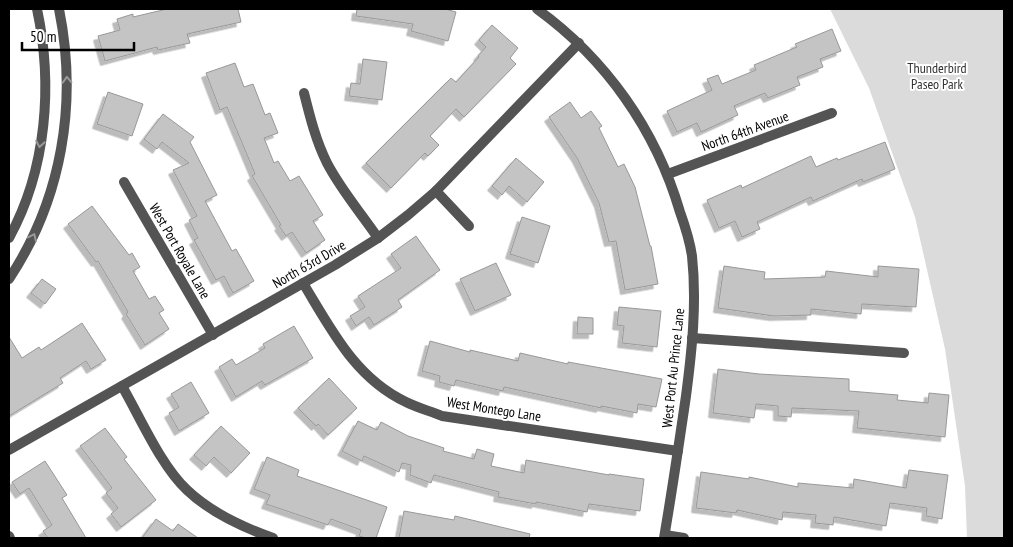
<svg xmlns="http://www.w3.org/2000/svg" width="1013" height="547" font-family="'PT Sans Narrow',sans-serif">
  <defs>
    <filter id="shadow"><feDropShadow dx="-4.5" dy="4.5" stdDeviation="0" flood-color="#0004"/></filter>
  </defs>
  <rect width="100%" height="100%" fill="#fff"/>
  <polygon fill="#dbdbdb" points="830,9 1004,9 1004,538 967,538 965,486 945,349 915,217 869,88"/>
  <g fill="#c4c4c4" stroke="#989898" filter="url(#shadow)">
    <polygon points="167,9 238,9 241,22 187,34 190,43 158,50 157,47 105,61 98,36 120,30 117,19 133,14 133,17"/>
    <polygon points="357,9 445,9 456,12 448,41 411,31 413,24 356,16"/>
    <polygon points="492,25 518,48 510,58 516,64 464,117 456,109 430,136 439,145 428,156 425,153 391,188 366,163 451,78 456,82 479,57 478,56 486,47 479,40"/>
    <polygon points="832,29 841,51 820,59 823,67 797,77 800,85 768,98 765,93 734,106 738,115 701,132 697,123 677,132 667,111 712,90 707,79 718,75 722,84 756,70 754,65 797,47 795,44"/>
    <polygon points="363,59 387,62 382,100 349,96 351,83 360,84"/>
    <polygon points="235,63 244,87 253,84 265,115 270,113 278,133 264,138 274,163 278,161 290,181 299,176 323,215 313,221 325,240 306,253 292,232 286,236 279,226 281,225 252,176 255,174 227,107 220,110 206,73"/>
    <polygon points="108,92 143,104 132,136 97,124"/>
    <polygon points="570,102 581,118 591,111 602,126 599,128 618,167 624,164 635,187 650,246 651,246 658,284 625,290 616,241 609,242 599,203 577,158 549,117"/>
    <polygon points="163,114 194,137 190,142 217,195 205,201 232,251 236,249 254,281 233,293 224,276 216,280 194,240 198,238 189,220 197,216 173,170 189,163 162,142 157,149 144,139"/>
    <polygon points="885,142 895,169 863,182 862,179 813,201 811,197 757,222 760,229 742,237 735,221 719,228 707,200 741,185 742,188 811,156 816,167 837,158 838,160"/>
    <polygon points="516,158 544,182 527,202 509,186 502,195 492,186"/>
    <polygon points="92,206 129,255 132,253 140,267 133,271 149,299 155,296 164,310 159,313 169,329 145,345 126,314 128,312 98,261 96,262 68,224"/>
    <polygon points="522,217 550,226 538,263 510,254"/>
    <polygon points="416,236 440,270 398,300 402,307 374,325 369,317 356,326 350,316 365,307 358,296 401,268 391,254"/>
    <polygon points="496,263 511,295 475,311 460,279"/>
    <polygon points="724,266 765,272 764,279 825,277 826,271 878,277 878,266 919,269 916,307 862,304 861,314 811,309 811,315 774,316 718,308"/>
    <polygon points="42,279 56,289 45,304 31,293"/>
    <polygon points="619,307 661,311 657,347 622,343 624,326 617,325"/>
    <polygon points="578,317 593,318 593,334 577,334"/>
    <polygon points="82,323 106,360 91,369 86,361 60,378 63,383 9,416 9,337 22,358 39,347 41,350"/>
    <polygon points="294,326 313,358 265,385 262,381 236,397 219,367 232,359 236,365 265,348 263,344"/>
    <polygon points="430,341 470,352 470,350 518,361 520,353 568,364 568,362 662,379 656,407 638,404 637,413 601,406 601,408 504,387 503,391 456,380 454,386 439,382 440,376 422,371"/>
    <polygon points="718,369 759,374 849,379 849,391 898,395 897,400 928,403 929,393 949,395 945,437 857,428 859,411 792,408 791,417 778,416 778,406 756,404 754,418 713,413"/>
    <polygon points="329,378 357,408 328,435 318,424 316,426 298,408"/>
    <polygon points="191,382 209,413 179,431 169,413 179,407 171,394"/>
    <polygon points="358,421 377,430 381,422 408,436 444,448 443,451 474,459 477,449 494,454 491,466 524,473 526,460 609,475 609,474 644,479 640,511 589,504 587,512 536,502 536,504 498,497 499,492 434,475 431,483 410,475 411,465 402,463 399,472 364,456 362,461 342,451"/>
    <polygon points="221,426 250,453 231,473 214,457 206,466 194,455"/>
    <polygon points="105,428 127,457 124,459 156,500 121,527 111,514 118,508 106,493 112,488 80,446"/>
    <polygon points="267,457 299,470 297,476 387,507 376,538 366,538 359,536 361,530 331,519 328,525 266,504 270,495 254,489"/>
    <polygon points="45,461 67,495 62,498 86,538 48,538 43,531 52,525 29,488 20,494 12,482"/>
    <polygon points="909,470 948,475 942,519 926,516 927,508 890,503 886,526 834,517 833,525 815,523 816,515 783,512 782,520 737,510 736,513 696,508 701,472 749,479 749,477 798,487 798,483 853,488 854,479 906,488"/>
    <polygon points="404,511 454,520 455,516 530,534 529,538 399,538"/>
    <polygon points="156,519 173,531 178,524 198,538 142,538"/>
  </g>
  <g fill="none" stroke-linecap="round" stroke-linejoin="round">
    <g stroke="#545454" stroke-width="10">
      <path d="M537 9C606 59 656 130 680 212 685 226 690 242 692 256 697 303 692 350 686 396 679 444 672 491 664 538"/>
      <path d="M304 93C310 117 316 141 327 163 341 190 361 213 378 238"/>
      <polyline points="668,174 832,113"/>
      <polyline points="124,182 213,335"/>
      <polyline points="436,191 469,226"/>
      <path d="M303 283C331 329 355 378 406 402 418 408 430 411 442 416L678 451"/>
      <polyline points="692,338 904,353"/>
      <path d="M122 386C140 417 161 466 187 490 211 513 242 527 273 538"/>
      <polyline points="9,450 335,265 378,238 408,215 436,191 579,43"/>
      <polyline points="665,535 684,538"/>
      <polyline points="9,536 10,538"/>
    </g>
    <g stroke="#545454" stroke-width="10">
      <path d="M9 238C47 169 53 84 37 9"/>
      <path d="M9 279C62 199 78 103 59 9"/>
    </g>
  </g>
  <defs><path id="oneway-chevron" d="M-2-3.5L2.5 0L-2 3.5" fill="none" stroke-width="1.6" stroke-linecap="round" stroke-linejoin="round" transform="scale(1.25)"/></defs>
  <g stroke="#989898">
    <use href="#oneway-chevron" transform="translate(67 80) rotate(-92)"/>
    <use href="#oneway-chevron" transform="translate(40 144) rotate(100)"/>
    <use href="#oneway-chevron" transform="translate(33 237) rotate(-65)"/>
  </g>
  <g text-anchor="middle" dominant-baseline="central" stroke-width="4" stroke-linejoin="round" paint-order="stroke">
    <g font-size="14" fill="#323232" stroke="#fff">
      <text x="937" y="68">Thunderbird<tspan x="937" dy="16">Paseo Park</tspan></text>
    </g>
    <g font-size="14" fill="#000" stroke="#fff">
      <text transform="translate(745 131) rotate(-20)">North 64th Avenue</text>
      <text transform="translate(180 251) rotate(60)">West Port Royale Lane</text>
      <text transform="translate(309 264) rotate(-30)">North 63rd Drive</text>
      <text transform="translate(673 368) rotate(-84)">West Port Au Prince Lane</text>
      <text transform="translate(494 409) rotate(9)">West Montego Lane</text>
    </g>
  </g>
  <rect width="1013" height="547" fill="none" stroke="#000000" stroke-width="20"/>
  <path d="M22 42v8h112v-8" fill="none" stroke="#000000" stroke-width="2.5"/>
  <text x="30" y="42" font-size="15" fill="#000000" stroke="#ffffff" stroke-width="4" paint-order="stroke">50 m</text>
</svg>
